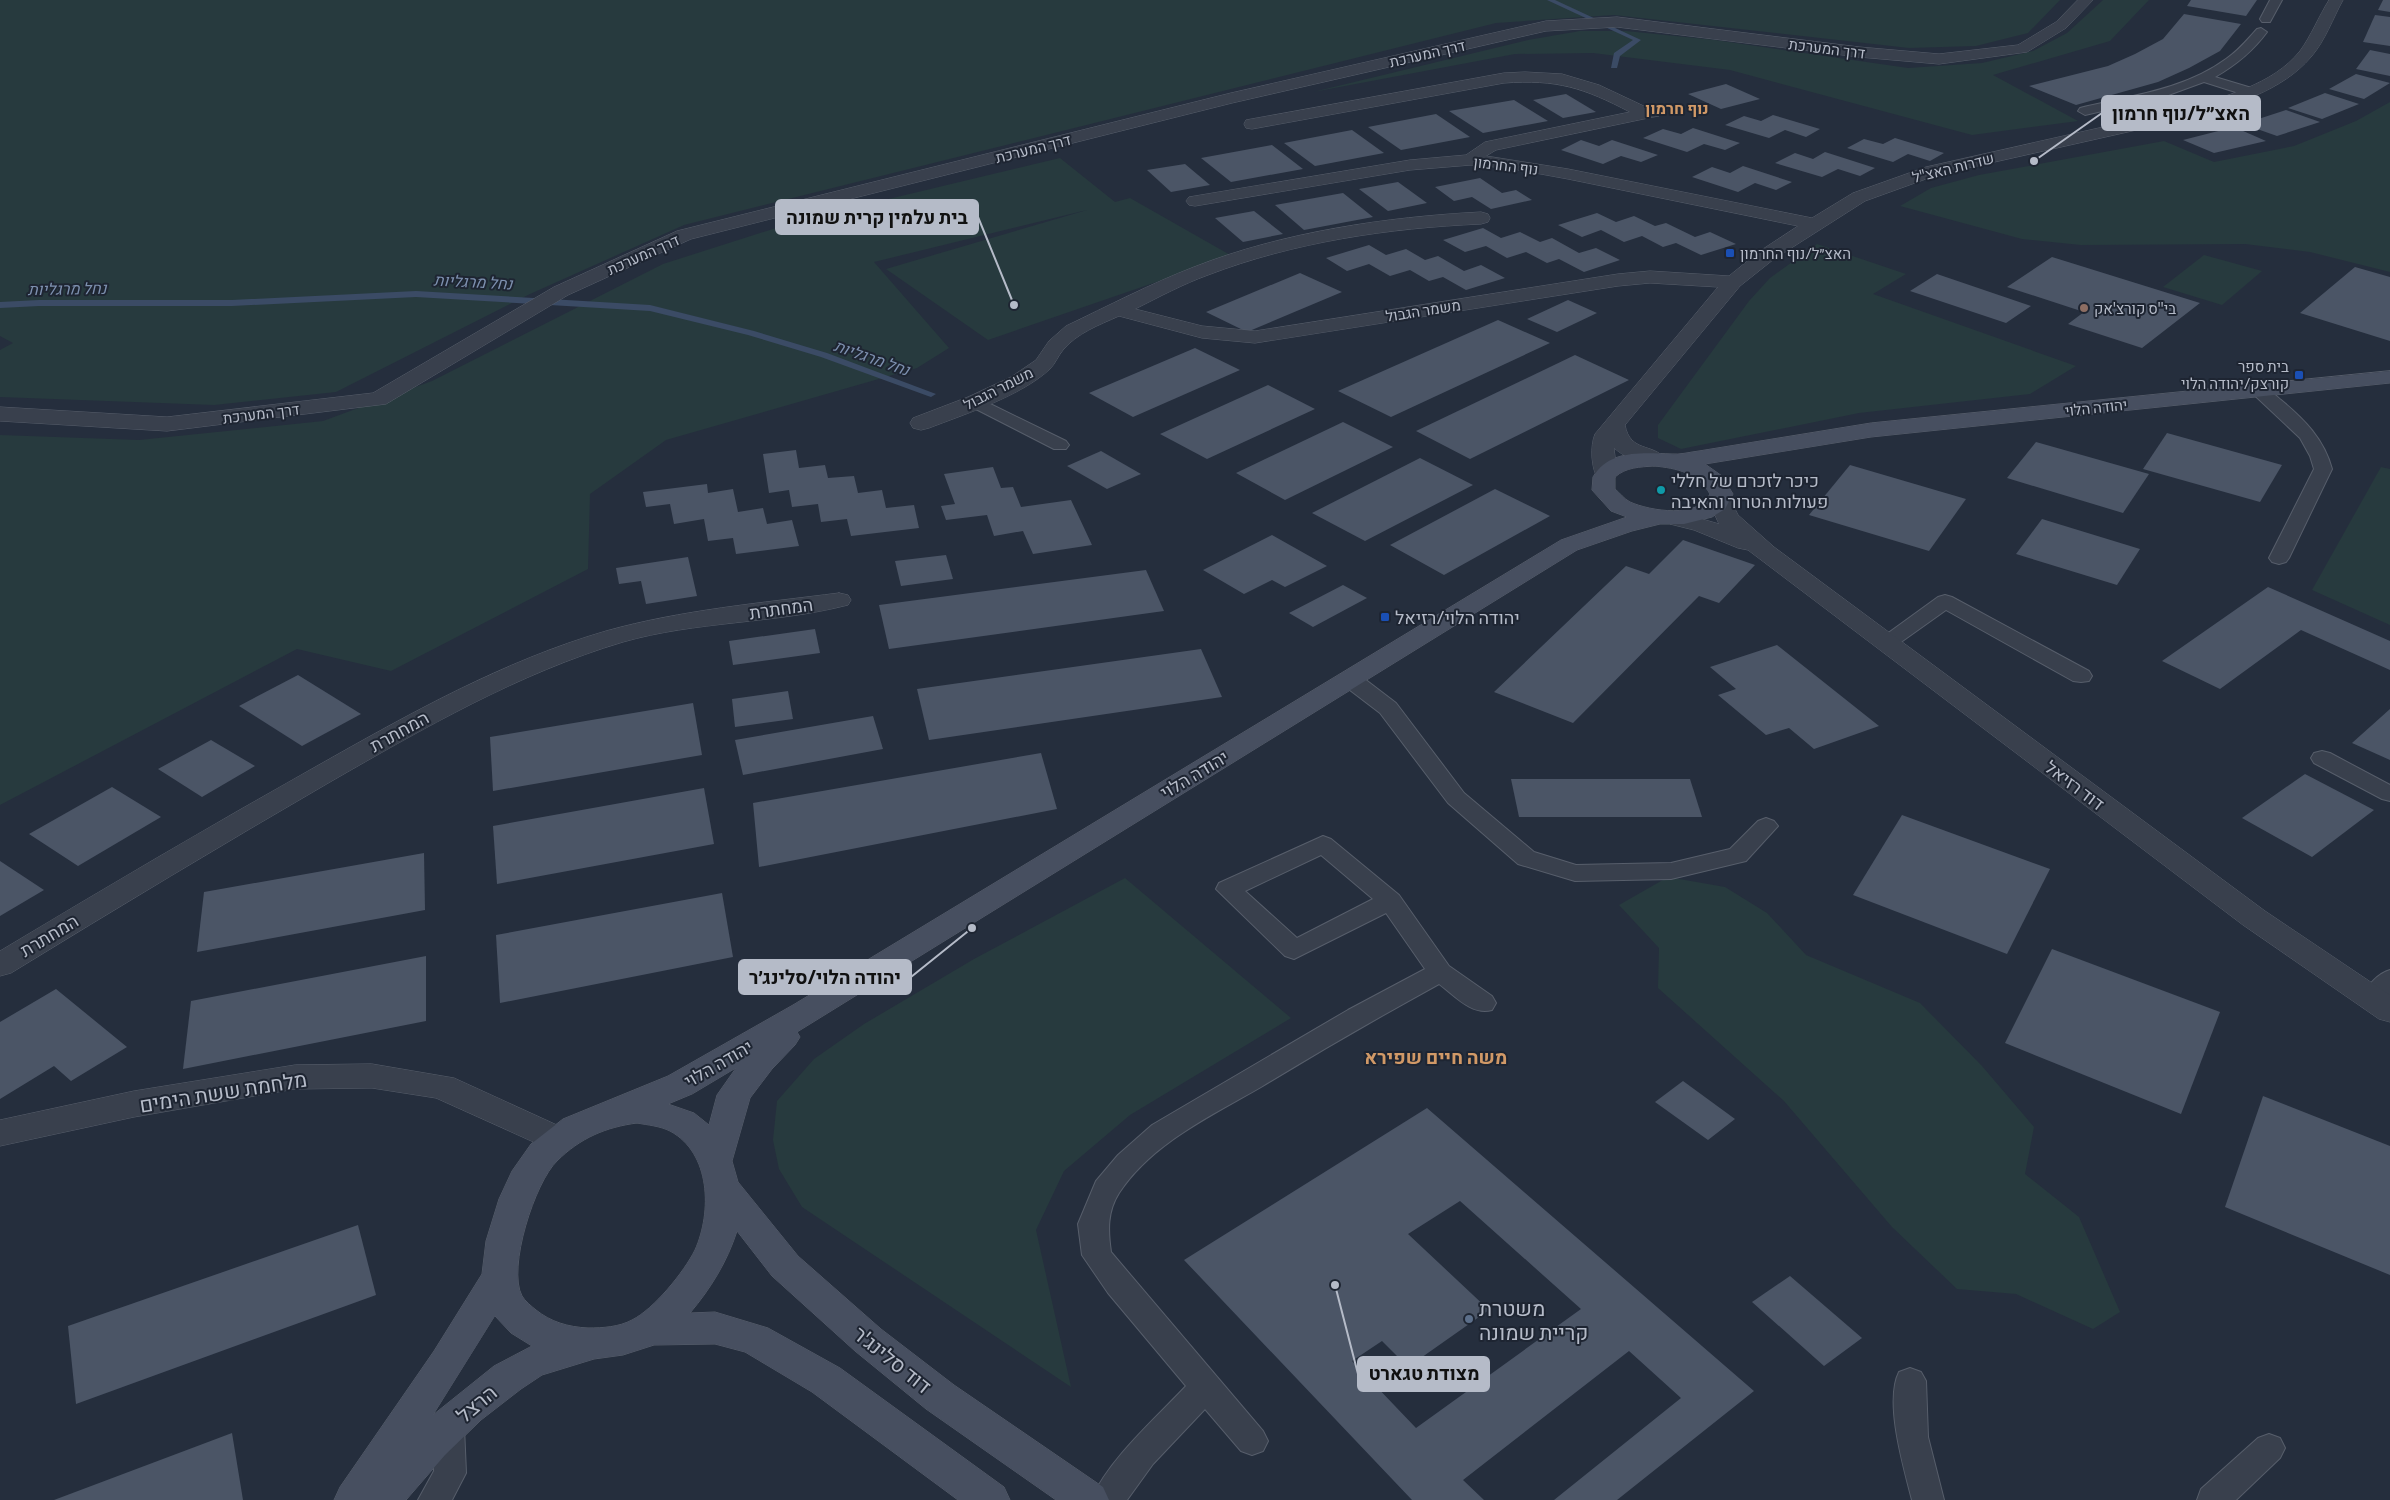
<svg xmlns="http://www.w3.org/2000/svg" width="2390" height="1500" font-family="Commissioner,Heebo,sans-serif">
  <rect width="100%" height="100%" fill="#252e3d"/>
  <g fill="#273a3e">
    <polygon points="0,0 2060,0 2028,33 1976,46 1909,48 1614,15 1496,23 684,225 530,294 336,392 214,405 0,397 0,350 13,343 0,336"/>
    <polygon points="2103,0 2149,0 2110,41 1993,75 2078,121 1972,135 1730,70 1593,53 1515,54 1313,92 1528,40 1580,31 1626,31 1715,40 1908,68 1982,63 2033,51 2067,33"/>
    <polygon points="2390,102 2390,272 2310,252 2245,244 2081,245 2022,239 1900,206 1931,188 1979,175 2164,141 2214,162 2294,146 2356,121"/>
    <polygon points="1060,158 1115,202 1130,198 1232,256 988,340 886,269 1087,210 874,262 949,348 917,368 666,440 590,494 588,569 391,671 297,649 0,805 0,435 139,440 323,421 432,381 663,264 801,220"/>
    <polygon points="1817,244 1906,274 1873,294 2076,366 2030,394 1859,413 1681,449 1658,438 1658,425 1749,301 1770,278"/>
    <polygon points="2204,255 2262,271 2222,305 2163,287"/>
    <polygon points="2381,467 2390,469 2390,625 2312,590"/>
    <polygon points="1668,877 1725,887 1767,913 1806,955 1920,1003 1982,1066 2034,1127 2025,1174 2079,1217 2120,1312 2093,1329 2016,1294 1957,1289 1892,1227 1784,1101 1658,988 1659,948 1619,905"/>
    <polygon points="1125,878 1291,1018 1130,1115 1064,1171 1036,1230 1071,1387 802,1207 779,1169 773,1140 777,1101 814,1059 864,1024 974,959"/>
  </g>
  <g fill="none" stroke-linecap="round" stroke-linejoin="round">
    <g fill="#3b4b65" fill-rule="evenodd">
      <polygon points="1547,0 1555,0 1641,40 1620,56 1617,68 1611,68 1614,53 1633,40"/>
      <polygon points="416,291 650,305 754,331 827,353 936,394 931,397 928,396 821,357 748,335 650,311 416,297 232,306 39,306 0,308 0,302 39,300 232,300"/>
    </g>
  </g>
  <g fill="#4b5566" fill-rule="evenodd">
    <polygon points="2191,0 2257,0 2246,16 2187,6"/>
    <polygon points="2383,0 2390,0 2390,12 2378,10"/>
    <polygon points="2184,14 2241,24 2220,51 2189,68 2158,82 2076,105 2029,86 2108,66 2135,54 2163,39"/>
    <polygon points="2375,15 2390,17 2390,46 2363,42"/>
    <polygon points="2370,50 2390,54 2390,76 2356,69"/>
    <polygon points="2356,74 2390,83 2364,99 2329,89"/>
    <polygon points="1726,84 1760,99 1721,109 1688,94"/>
    <polygon points="2325,93 2359,104 2322,119 2288,108"/>
    <polygon points="1566,94 1596,112 1563,118 1533,100"/>
    <polygon points="1514,100 1548,121 1483,133 1449,111"/>
    <polygon points="2286,110 2320,122 2277,136 2243,124"/>
    <polygon points="1436,114 1470,137 1401,150 1368,127"/>
    <polygon points="1773,115 1820,129 1806,137 1785,130 1769,138 1725,125 1744,116 1761,121"/>
    <polygon points="2234,127 2266,141 2214,153 2183,140"/>
    <polygon points="1693,128 1740,143 1725,150 1704,144 1687,152 1643,138 1663,129 1681,134"/>
    <polygon points="1352,130 1384,153 1315,166 1284,143"/>
    <polygon points="1895,138 1944,153 1930,161 1908,154 1893,162 1847,148 1864,139 1883,144"/>
    <polygon points="1581,140 1599,146 1612,140 1658,155 1641,162 1621,156 1603,164 1561,150"/>
    <polygon points="1272,145 1303,169 1231,182 1201,158"/>
    <polygon points="1825,152 1875,168 1860,176 1838,169 1822,177 1775,163 1795,153 1813,159"/>
    <polygon points="1185,164 1210,185 1171,192 1147,170"/>
    <polygon points="1743,166 1792,182 1776,190 1755,183 1738,192 1692,177 1712,167 1730,173"/>
    <polygon points="1480,178 1502,193 1516,190 1532,200 1491,209 1472,197 1454,201 1435,187"/>
    <polygon points="1398,182 1427,203 1388,211 1359,189"/>
    <polygon points="1343,193 1373,217 1304,230 1275,205"/>
    <polygon points="1254,211 1283,234 1243,242 1215,218"/>
    <polygon points="1597,213 1616,222 1634,216 1655,226 1666,223 1695,237 1710,232 1736,244 1701,255 1676,243 1663,247 1642,236 1624,242 1601,230 1582,237 1558,225"/>
    <polygon points="1483,228 1501,238 1520,232 1540,242 1552,238 1579,253 1596,248 1620,260 1584,272 1559,259 1547,263 1526,252 1507,258 1486,246 1465,252 1443,240"/>
    <polygon points="1369,245 1386,255 1406,249 1425,260 1438,256 1464,271 1481,265 1505,278 1466,290 1443,277 1429,281 1410,270 1390,276 1369,264 1347,271 1326,258"/>
    <polygon points="2052,257 2200,303 2142,348 2068,324 2084,312 2007,287"/>
    <polygon points="2355,267 2390,277 2390,341 2300,313"/>
    <polygon points="1300,273 1342,292 1247,332 1206,312"/>
    <polygon points="1937,274 2031,306 2006,323 1910,291"/>
    <polygon points="1568,300 1597,313 1557,332 1527,319"/>
    <polygon points="1498,320 1550,343 1391,417 1338,391"/>
    <polygon points="1195,348 1240,370 1133,417 1089,393"/>
    <polygon points="1575,355 1629,380 1470,459 1416,431"/>
    <polygon points="1268,385 1315,409 1207,459 1160,434"/>
    <polygon points="1343,422 1393,447 1285,500 1236,473"/>
    <polygon points="2167,433 2282,465 2260,502 2143,469"/>
    <polygon points="2036,442 2149,474 2123,513 2007,478"/>
    <polygon points="796,450 799,468 825,465 828,478 854,476 858,493 882,490 886,508 914,505 919,528 851,536 847,519 821,522 818,504 792,507 789,490 769,493 763,454"/>
    <polygon points="1101,451 1141,474 1107,489 1067,466"/>
    <polygon points="1420,458 1473,485 1365,541 1312,513"/>
    <polygon points="1850,465 1966,499 1929,551 1809,515"/>
    <polygon points="993,467 1001,488 1013,487 1021,507 1071,500 1092,545 1033,554 1023,531 994,536 987,515 946,520 941,506 955,504 944,474"/>
    <polygon points="707,484 708,493 733,489 738,512 763,508 767,524 792,520 799,546 736,554 733,538 708,541 704,519 674,524 670,504 646,507 643,492"/>
    <polygon points="1495,489 1550,516 1444,575 1390,545"/>
    <polygon points="2042,519 2140,549 2117,585 2016,554"/>
    <polygon points="1272,535 1327,566 1285,587 1272,580 1244,594 1203,570"/>
    <polygon points="1683,540 1755,565 1719,603 1699,596 1573,723 1494,692 1626,566 1649,574"/>
    <polygon points="946,555 953,579 901,586 895,561"/>
    <polygon points="688,557 697,596 646,604 641,581 619,584 616,568"/>
    <polygon points="1146,570 1164,611 889,649 879,605"/>
    <polygon points="1343,585 1367,598 1313,627 1289,613"/>
    <polygon points="2268,587 2390,641 2390,670 2301,630 2220,689 2162,661"/>
    <polygon points="815,629 820,653 733,665 729,641"/>
    <polygon points="1777,645 1879,726 1814,749 1789,728 1766,735 1718,695 1736,689 1710,667"/>
    <polygon points="1201,649 1222,697 929,740 917,689"/>
    <polygon points="298,675 361,714 302,746 239,706"/>
    <polygon points="788,691 793,719 735,727 732,699"/>
    <polygon points="693,703 702,755 493,791 490,737"/>
    <polygon points="2390,709 2390,760 2352,743"/>
    <polygon points="873,716 883,749 743,775 735,740"/>
    <polygon points="211,740 255,766 202,797 158,769"/>
    <polygon points="1041,753 1057,809 759,867 753,803"/>
    <polygon points="2305,774 2374,810 2312,857 2242,818"/>
    <polygon points="1511,779 1690,779 1702,817 1519,817"/>
    <polygon points="112,787 161,817 78,866 29,834"/>
    <polygon points="704,788 714,844 497,884 493,826"/>
    <polygon points="1902,815 2050,869 2007,954 1853,895"/>
    <polygon points="424,853 425,910 197,952 204,892"/>
    <polygon points="0,861 44,890 0,916"/>
    <polygon points="722,893 733,957 500,1003 496,935"/>
    <polygon points="2052,949 2220,1012 2181,1114 2005,1043"/>
    <polygon points="426,956 426,1021 183,1069 191,1001"/>
    <polygon points="56,989 127,1047 71,1081 54,1066 0,1099 0,1022"/>
    <polygon points="1683,1081 1735,1119 1708,1140 1655,1102"/>
    <polygon points="2263,1096 2390,1146 2390,1275 2225,1207"/>
    <path d="M1427 1108 1754 1391 1617 1500H1554L1681 1398 1629 1351 1463 1480 1484 1500H1412L1184 1260ZM1460 1201 1581 1309 1416 1428 1352 1361 1382 1341 1408 1367 1489 1310 1408 1234Z"/>
    <polygon points="358,1225 376,1295 76,1404 68,1326"/>
    <polygon points="1790,1276 1862,1338 1824,1366 1752,1302"/>
    <polygon points="232,1433 243,1500 54,1500"/>
  </g>
  <g fill="none" stroke-linecap="round" stroke-linejoin="round">
    <defs>
      <g id="lane">
        <polygon points="2270,0 2282,0 2270,22 2262,22 2260,19"/>
        <path d="M2261 28 2267 32C2253 51 2236 65 2215 77L2255 89 2257 92 2255 95H2245L2204 82 2163 97 2085 115 2078 111 2080 108C2129 96 2184 90 2226 59 2238 51 2247 40 2257 29Z"/>
        <path d="M2258 385C2267 387 2274 394 2281 400 2304 419 2324 439 2332 469L2289 558 2286 562 2279 564 2272 562 2269 558 2314 469 2310 456 2300 438 2249 390 2252 386Z"/>
        <polygon points="976,397 1066,441 1069,445 1066,449 1054,449 970,406 967,402 970,398"/>
        <polygon points="1945,595 1952,597 2089,671 2092,676 2089,681 2081,682 2073,681 1946,610 1894,647 1887,649 1880,647 1876,643 1880,639 1938,597"/>
        <polygon points="1350,673 1358,674 1396,703 1464,793 1534,852 1576,865 1671,863 1730,849 1758,821 1766,818 1774,821 1778,826 1746,861 1671,879 1575,881 1518,864 1448,803 1380,713 1342,684 1339,679 1342,674"/>
        <polygon points="2322,751 2330,753 2390,785 2390,801 2382,799 2314,763 2311,758 2314,753"/>
        <path d="M1323 836 1331 839 1399 895 1449 966 1492 996 1496 1003 1492 1010C1472 1016 1454 995 1439 984 1379 1017 1320 1051 1261 1087 1211 1116 1152 1143 1119 1193 1107 1212 1108 1231 1111 1252L1263 1431 1268 1441 1263 1451 1252 1455 1241 1451 1205 1409 1153 1464 1127 1500H1091C1109 1459 1155 1419 1186 1386L1108 1293 1082 1255 1078 1224 1096 1181 1118 1155 1152 1125 1348 1010 1425 969 1386 913 1294 959 1285 956 1216 889 1219 883ZM1321 855 1373 899 1297 938 1245 891Z"/>
        <path d="M2390 970V996C2381 1006 2376 1011 2363 1007L2359 1000C2366 988 2376 974 2390 970Z"/>
        <path d="M1910 1368 1921 1372 1926 1381 1928 1437 1944 1500H1912C1904 1468 1884 1402 1899 1372Z"/>
        <polygon points="448,1413 459,1417 464,1427 466,1473 452,1500 418,1500 434,1471 432,1427 437,1417"/>
        <polygon points="2269,1434 2280,1438 2285,1448 2280,1458 2236,1500 2197,1500 2201,1489 2258,1438"/>
      </g>
      <g id="street">
        <polygon points="2078,0 2093,0 2066,28 2027,52 1939,64 1859,57 1617,27 1546,31 1232,103 691,239 568,295 386,404 167,431 0,421 0,407 167,417 373,393 554,287 677,231 1231,93 1546,21 1617,17 1859,47 1939,54 2018,45 2056,22"/>
        <path d="M2329 0H2343C2333 18 2325 41 2311 57 2282 91 2235 104 2194 117L1937 175 1865 201 1774 259 1740 286 1625 425C1630 453 1654 443 1665 459L1662 464C1646 468 1626 458 1614 448L1617 474 1614 479 1606 481 1598 479C1591 468 1590 446 1595 434L1718 287 1650 283 1618 286 1255 343 1202 338 1119 316C1099 325 1077 333 1063 350 1058 356 1055 364 1050 369 1021 396 965 414 929 428L921 430 913 428 910 423 913 418 968 397 1011 377 1036 360 1049 341 1066 326C1108 306 1150 284 1194 267 1283 232 1386 217 1481 212L1488 214 1490 218 1488 222 1481 224C1389 228 1294 242 1208 275 1183 284 1159 297 1135 309L1202 326 1255 331 1618 274 1650 271 1729 276 1760 251 1798 226 1568 179 1508 168 1471 165 1410 170 1195 206 1189 205 1186 201 1189 197 1195 196 1410 160 1466 155 1485 142 1630 112C1584 88 1557 79 1504 83L1252 129 1246 128 1244 124 1246 120 1504 73 1525 72 1562 74 1599 85 1648 108H1659L1661 112 1659 116 1653 117 1496 150 1486 156 1568 169 1812 218 1853 193 1926 167 2183 109C2223 97 2273 85 2300 51 2311 36 2319 16 2329 0Z"/>
        <polygon points="1720,493 1728,495 1738,515 1774,547 2265,911 2390,995 2390,1022 2379,1019 2243,925 1748,550 1738,548 1694,530 1670,524 1666,519 1670,514 1678,512 1719,524 1708,500 1712,495"/>
        <path d="M839 593 848 595 851 600 848 605C774 624 696 621 623 642 519 673 424 728 330 782 223 844 117 908 11 973L0 976V951C105 888 210 826 317 766 409 714 503 661 606 631 681 610 761 603 839 593Z"/>
        <polygon points="372,1064 454,1078 570,1131 575,1140 570,1149 558,1153 436,1098 372,1088 295,1089 134,1117 0,1146 0,1120 134,1091 295,1065"/>
      </g>
      <path id="secondary" d="M2390 371V383L1871 437 1705 464 1722 476 1733 494 1725 509 1712 517 1684 524H1660L1632 531 1577 550 797 1032 800 1037 795 1045 772 1069 750 1098 732 1161 738 1182 798 1256 881 1329 954 1385 1103 1487 1109 1500H1056L926 1409 855 1351 772 1276 737 1231C727 1262 711 1288 690 1313L715 1312 768 1328 840 1368 1004 1487 1010 1500H958L812 1392 745 1352 715 1344 654 1345 623 1355 594 1359 542 1375 521 1389 481 1420 445 1455 406 1500H334L340 1487 434 1351 482 1274 486 1241 499 1199 512 1171 531 1144 563 1119 668 1076 793 1005 1561 540 1627 517 1611 511 1592 490 1593 477C1609 449 1644 453 1671 454 1680 455 1690 452 1699 451L1871 423ZM1654 466C1677 468 1698 473 1710 494 1699 519 1650 511 1630 502 1624 499 1620 493 1615 489V477C1626 467 1640 467 1654 466ZM736 1068 717 1095 709 1125 694 1113 668 1104 692 1094ZM637 1123C648 1125 660 1126 670 1131 711 1153 712 1212 695 1250 684 1272 654 1309 632 1320 619 1327 603 1328 588 1328 568 1327 551 1322 536 1310 531 1306 525 1301 522 1296 507 1268 535 1182 557 1161 580 1138 606 1127 637 1123ZM495 1316 511 1333 532 1346 494 1366 433 1415Z"/>
    </defs>
    <use href="#lane" stroke="#575e6b" stroke-width="2"/>
    <use href="#street" stroke="#575e6b" stroke-width="1"/>
    <use href="#secondary" stroke="#575e6b" stroke-width="1"/>
    <use href="#lane" fill="#39404d" fill-rule="evenodd"/>
    <use href="#street" fill="#39404d" fill-rule="evenodd"/>
    <use href="#secondary" fill="#474f60" fill-rule="evenodd"/>
  </g>
  <g fill="#1a4fb4" stroke="#1e2532" stroke-width="2">
    <rect x="1725" y="248" width="10" height="10" rx="2.5"/>
    <rect x="2294" y="370" width="10" height="10" rx="2.5"/>
    <rect x="1380" y="612" width="10" height="10" rx="2.5"/>
  </g>
  <circle fill="#8d6e63" stroke="#1e2532" stroke-width="2" cx="2084" cy="308" r="5"/>
  <circle fill="#0f9aa8" stroke="#1e2532" stroke-width="2" cx="1661" cy="490" r="5"/>
  <circle fill="#5c6f8a" stroke="#1e2532" stroke-width="2" cx="1469" cy="1319" r="5"/>
  <g text-anchor="middle" dominant-baseline="central" stroke-width="4" stroke-linejoin="round" paint-order="stroke">
    <g font-size="15" fill="#b5bbc8" stroke="#1e2532">
      <text transform="translate(1827 48) rotate(7)">דרך המערכת</text>
      <text transform="translate(1427 53) rotate(-13)">דרך המערכת</text>
      <text transform="translate(1033 148) rotate(-14)">דרך המערכת</text>
      <text transform="translate(1506 165) rotate(7)">נוף החרמון</text>
      <text transform="translate(1953 167) rotate(-14)">שדרות האצ"ל</text>
      <text transform="translate(643 254) rotate(-24)">דרך המערכת</text>
      <text transform="translate(1423 310) rotate(-9)">משמר הגבול</text>
      <text transform="translate(998 388) rotate(-27)">משמר הגבול</text>
      <text transform="translate(2096 407) rotate(-6)">יהודה הלוי</text>
      <text transform="translate(261 413) rotate(-7)">דרך המערכת</text>
    </g>
    <g font-size="15" fill="#b5bbc8" stroke="#1e2532" text-anchor="start">
      <text x="1740" y="253">האצ״ל/נוף החרמון</text>
      <text x="2094" y="308">בי''ס קורצ'אק</text>
      <text x="2289" y="366" text-anchor="end">בית ספר<tspan x="2289" dy="17">קורצק/יהודה הלוי</tspan></text>
    </g>
    <g font-size="16" font-weight="bold" fill="#d19967" stroke="#1e2532">
      <text x="1677" y="107">נוף חרמון</text>
    </g>
    <g font-size="16" font-style="italic" fill="#7d90af" stroke="#1e2532">
      <text transform="translate(473 281) rotate(3)">נחל מרגליות</text>
      <text transform="translate(67 288) rotate(-1)">נחל מרגליות</text>
      <text transform="translate(872 357) rotate(19)">נחל מרגליות</text>
    </g>
    <g font-size="18" fill="#b5bbc8" stroke="#1e2532" text-anchor="start">
      <text x="1671" y="480">כיכר לזכרם של חללי<tspan x="1671" dy="21">פעולות הטרור והאיבה</tspan></text>
      <text x="1395" y="617">יהודה הלוי/רזיאל</text>
    </g>
    <g font-size="18" fill="#b5bbc8" stroke="#1e2532">
      <text transform="translate(781 608) rotate(-8)">המחתרת</text>
      <text transform="translate(399 731) rotate(-29)">המחתרת</text>
      <text transform="translate(1194 774) rotate(-31)">יהודה הלוי</text>
      <text transform="translate(2075 785) rotate(37)">דוד רזיאל</text>
      <text transform="translate(49 935) rotate(-31)">המחתרת</text>
      <text transform="translate(718 1063) rotate(-30)">יהודה הלוי</text>
    </g>
    <g font-size="19" font-weight="bold" fill="#d19967" stroke="#1e2532">
      <text x="1436" y="1056">משה חיים שפירא</text>
    </g>
    <g font-size="21" fill="#b5bbc8" stroke="#1e2532">
      <text transform="translate(223 1091) rotate(-9)">מלחמת ששת הימים</text>
      <text transform="translate(893 1359) rotate(39)">דוד סלינג'ר</text>
      <text transform="translate(476 1403) rotate(-40)">הרצל</text>
    </g>
    <g font-size="21" fill="#b5bbc8" stroke="#1e2532" text-anchor="start">
      <text x="1479" y="1307">משטרת<tspan x="1479" dy="24">קריית שמונה</tspan></text>
    </g>
  </g>
  <path fill="none" stroke="#b5bbc8" stroke-width="2" d="M2034 161L2102 113M1014 305L978 217M972 928L911 977M1335 1285L1358 1374"/>
  <g fill="#b5bbc8" stroke="#1e2532" stroke-width="2">
    <circle cx="2034" cy="161" r="5"/>
    <circle cx="1014" cy="305" r="5"/>
    <circle cx="972" cy="928" r="5"/>
    <circle cx="1335" cy="1285" r="5"/>
  </g>
  <g fill="#b5bbc8" stroke="#b5bbc8" stroke-width="2">
    <rect x="2102" y="96" width="158" height="34" rx="5"/>
    <rect x="776" y="200" width="202" height="34" rx="5"/>
    <rect x="739" y="960" width="172" height="34" rx="5"/>
    <rect x="1358" y="1357" width="131" height="34" rx="5"/>
  </g>
  <g font-size="19" text-anchor="middle" font-weight="bold" fill="#111">
    <text x="2181" y="120">האצ״ל/נוף חרמון</text>
    <text x="877" y="224">בית עלמין קרית שמונה</text>
    <text x="825" y="984">יהודה הלוי/סלינג׳ר</text>
    <text x="1424" y="1380">מצודת טגארט</text>
  </g>
</svg>
